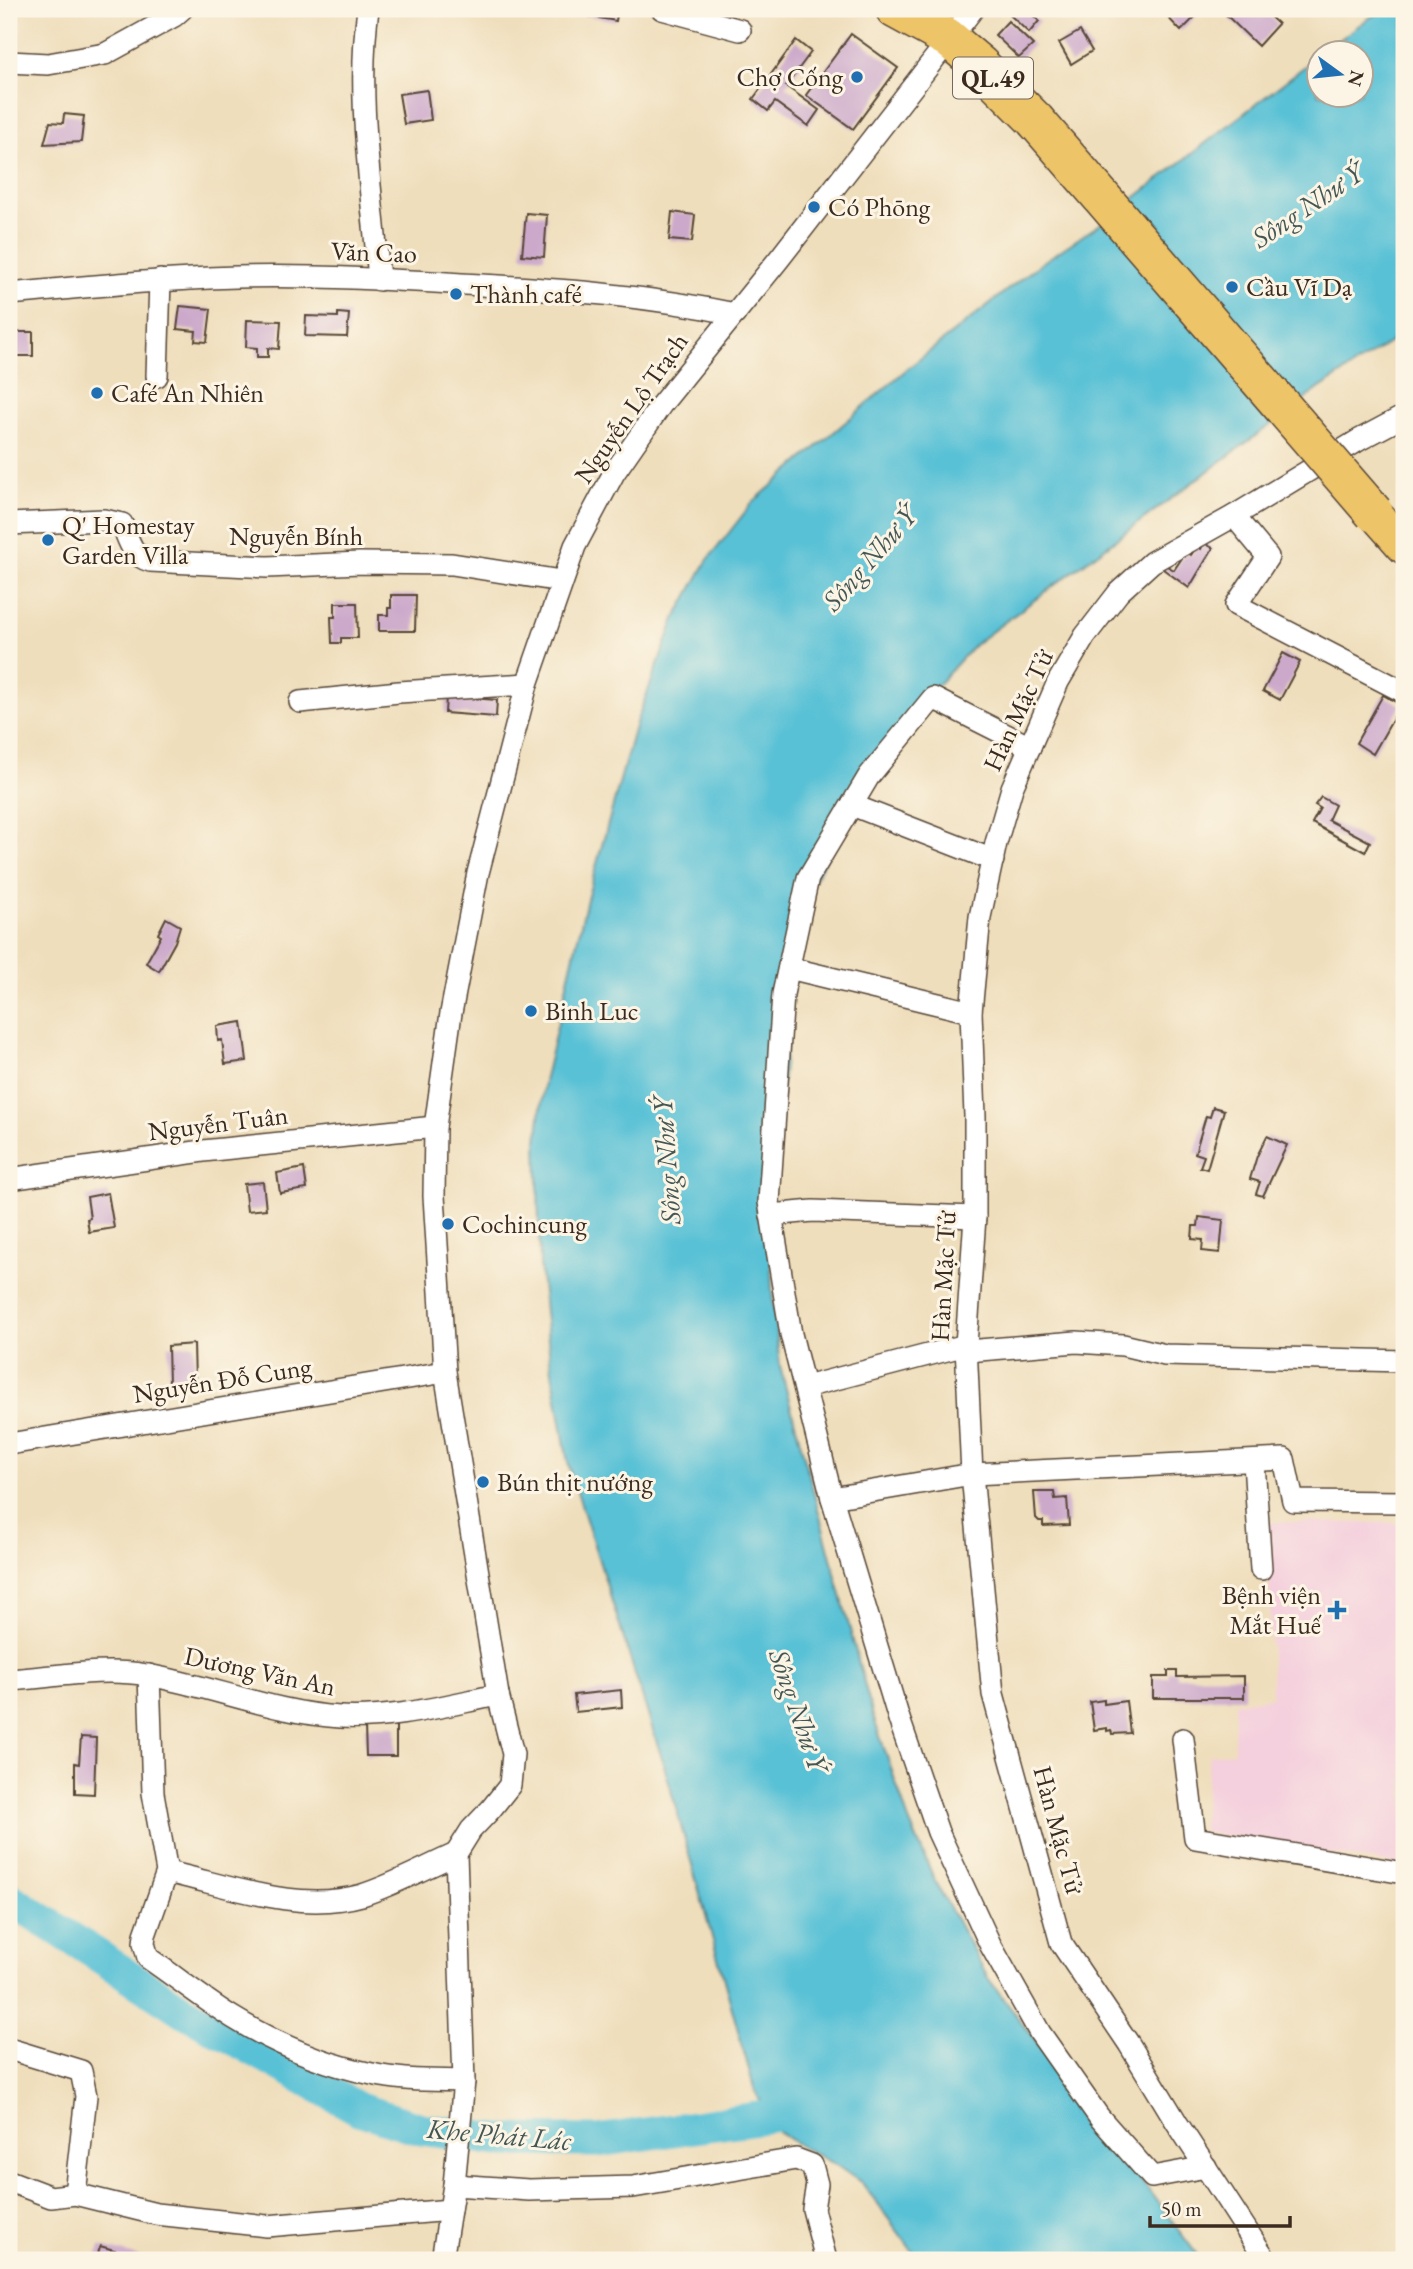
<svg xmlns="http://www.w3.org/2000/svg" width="1413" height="2269" font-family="'EB Garamond',serif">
  <rect width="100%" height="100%" fill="#fcf5e5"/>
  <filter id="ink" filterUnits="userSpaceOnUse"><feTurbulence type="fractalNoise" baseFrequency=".0143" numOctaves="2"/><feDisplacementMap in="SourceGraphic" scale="14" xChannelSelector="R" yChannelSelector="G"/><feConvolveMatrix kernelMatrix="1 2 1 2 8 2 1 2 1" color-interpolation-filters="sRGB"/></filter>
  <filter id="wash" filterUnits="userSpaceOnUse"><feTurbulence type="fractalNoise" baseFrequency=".00686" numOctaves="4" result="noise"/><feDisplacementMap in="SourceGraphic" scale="28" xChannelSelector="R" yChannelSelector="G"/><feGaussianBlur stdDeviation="1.57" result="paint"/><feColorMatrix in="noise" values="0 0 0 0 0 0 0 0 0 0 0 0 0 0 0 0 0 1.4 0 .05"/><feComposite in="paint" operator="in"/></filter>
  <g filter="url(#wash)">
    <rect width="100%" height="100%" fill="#efdebc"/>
    <polygon fill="#f4cfdd" points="1268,1522 1404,1523 1404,1866 1202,1832 1209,1755 1234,1752 1235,1703 1272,1697"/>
    <polygon fill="#59c1d6" stroke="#4a767a" stroke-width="2" points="1387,9 1404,9 1404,333 1320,388 975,644 904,722 801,903 769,1212 772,1292 780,1366 873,1716 909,1821 935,1881 988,1978 1201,2260 919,2260 862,2183 836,2165 802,2147 777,2131 755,2091 664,1765 568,1463 550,1359 540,1265 537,1141 544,1082 586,903 636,723 675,619 707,561 753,502 906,370 1040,264 1105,221 1318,56 1318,94 1360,94 1360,52 1323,52 1369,18"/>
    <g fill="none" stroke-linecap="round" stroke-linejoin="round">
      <polyline stroke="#59c1d6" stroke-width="33" points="9,1898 179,2008 359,2109 421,2129 499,2140 597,2141 813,2110"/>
    </g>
    <g id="blocks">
      <g fill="#cca9cb">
        <polygon points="573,9 618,9 616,21 572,13"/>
        <polygon points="1016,9 1026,9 1039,21 1029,33 1010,15"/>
        <polygon points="1160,9 1190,9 1196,16 1181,31"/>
        <polygon points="1220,9 1262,9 1278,24 1258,46"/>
        <polygon points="1008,21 1033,45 1019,58 995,35"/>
        <polygon points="1080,31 1092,51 1071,64 1059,43"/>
        <polygon points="851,34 898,68 853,129 806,95"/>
        <polygon points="796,40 811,52 786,86 819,110 808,126 775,102 768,111 753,99"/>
        <polygon points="427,90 431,120 404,124 399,94"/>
        <polygon points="64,114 84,116 81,142 44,144 50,122 63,123"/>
        <polygon points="672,212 695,215 692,242 669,240"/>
        <polygon points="526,213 547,215 544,257 522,255"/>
        <polygon points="180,306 211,309 207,342 195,341 196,331 177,329"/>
        <polygon points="338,313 349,314 347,337 305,336 306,316 338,317"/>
        <polygon points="247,320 281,321 279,349 268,348 268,357 257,357 257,348 246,347"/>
        <rect x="9" y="332" width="24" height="24"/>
        <polygon points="1204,543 1213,548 1189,588 1163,569 1165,565 1174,570 1186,552 1191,555 1197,546 1201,549"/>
        <polygon points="391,595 416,595 415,631 379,631 379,615 388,615 388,608 391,608"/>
        <polygon points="335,603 357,603 358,638 341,638 341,643 332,643 331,617 335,617"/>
        <polygon points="1283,653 1300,662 1280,700 1263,691"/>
        <polygon points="1383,695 1401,705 1373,754 1356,743"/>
        <polygon points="446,696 497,700 496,717 445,713"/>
        <polygon points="1321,797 1335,805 1328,820 1370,842 1365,852 1312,823 1320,808 1315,805"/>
        <polygon points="166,918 180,926 175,942 159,971 146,963 161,936 158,934"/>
        <polygon points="242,1022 247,1061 225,1064 222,1040 218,1041 217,1026"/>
        <polygon points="1213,1107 1224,1110 1207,1169 1200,1167 1204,1156 1195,1153 1206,1116 1210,1117"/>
        <polygon points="1267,1136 1287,1145 1263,1196 1256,1194 1260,1182 1250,1179 1257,1156"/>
        <polygon points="304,1168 307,1189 280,1193 277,1173"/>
        <polygon points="263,1182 266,1209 247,1211 244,1184"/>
        <polygon points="108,1193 114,1228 89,1232 87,1219 90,1218 87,1197"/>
        <polygon points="1199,1217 1223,1220 1220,1253 1202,1251 1203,1240 1192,1239 1193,1226 1198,1226"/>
        <polygon points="194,1344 195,1382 169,1383 168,1346"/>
        <polygon points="1034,1492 1054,1492 1055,1499 1067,1498 1069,1525 1043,1526 1043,1521 1039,1521 1036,1518"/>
        <polygon points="1168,1671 1177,1671 1177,1677 1244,1676 1244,1698 1153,1698 1153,1677 1168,1677"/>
        <polygon points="621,1690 622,1707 576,1712 574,1695"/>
        <polygon points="1104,1700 1104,1704 1126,1701 1130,1733 1112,1734 1111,1730 1107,1731 1107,1728 1094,1730 1090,1702"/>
        <polygon points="365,1726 396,1726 396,1756 366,1756"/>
        <polygon points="81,1737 96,1738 94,1794 75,1793 75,1763 79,1764"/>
        <polygon points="100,2246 146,2259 146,2260 104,2260 97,2258"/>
      </g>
    </g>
  </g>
  <g filter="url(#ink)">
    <use href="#blocks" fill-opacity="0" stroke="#564536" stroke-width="2"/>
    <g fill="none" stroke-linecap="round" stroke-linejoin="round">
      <defs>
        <g id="street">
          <path d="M368 9C356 98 372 190 379 280"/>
          <polyline points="662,9 740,30"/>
          <polyline points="9,62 48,64 105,54 174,16 182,9"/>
          <path d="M9 294C85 287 161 279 237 277 318 275 400 280 481 285 567 290 651 296 735 314"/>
          <polyline points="157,376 160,280"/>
          <polyline points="1234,516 1268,557 1236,605 1404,692"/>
          <path d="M9 524 104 520 122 524C129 540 131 556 150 561L267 567 360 563 452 564 561 581"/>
          <polyline points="300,702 399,692 527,684"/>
          <polyline points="1030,747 933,698 869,776 808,878 783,994 769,1202 791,1334 832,1498 899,1719 938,1832 991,1946 1040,2033 1099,2117 1152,2177 1206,2167"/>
          <polyline points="852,805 993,860"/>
          <polyline points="789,968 971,1012"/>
          <polyline points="9,1179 203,1151 435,1127"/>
          <polyline points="771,1215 813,1211 975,1217"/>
          <polyline points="967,1351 1076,1342 1123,1345 1165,1355 1404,1361"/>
          <polyline points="805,1387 966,1345"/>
          <polyline points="9,1444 445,1372"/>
          <polyline points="1254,1462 1261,1569"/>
          <polyline points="832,1498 972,1474 1284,1459 1293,1501 1404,1502"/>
          <path d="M149 1675 153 1793 167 1872 145 1935 144 1943 148 1958C176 1977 203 1999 232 2017 274 2043 324 2064 372 2074 402 2081 433 2080 464 2081"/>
          <path d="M9 1680C54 1677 102 1667 147 1675 212 1686 274 1713 340 1717 394 1720 446 1705 498 1695"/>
          <polyline points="1183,1739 1195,1838 1404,1873"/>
          <path d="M167 1872C230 1886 298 1913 362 1895 394 1885 426 1867 456 1854"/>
          <polyline points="9,2049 81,2071 86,2096 75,2194"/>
          <polyline points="9,2181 51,2197 75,2194 156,2214 267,2226 450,2210"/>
          <polyline points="454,2185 529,2190 633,2187 796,2159 812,2165 817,2184 813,2209 826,2260"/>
          <polyline points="442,2260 454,2185 464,2081 456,1854 471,1830 491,1809 510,1785 513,1754 498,1695 445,1372 434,1196 435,1127 451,1013 478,873 527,684 575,546 614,473 661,405 779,259 973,9"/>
          <polyline points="1266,2260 1177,2123 1129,2044 1061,1943 993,1694 972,1474 966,1345 975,1217 975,1116 971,1012 980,917 996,843 1012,788 1058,682 1085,636 1119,592 1152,562 1234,516 1359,440 1404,416"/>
        </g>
        <polyline id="primary" points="1374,513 1404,547"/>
        <polyline id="highway" points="895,9 948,38 980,65 1035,120"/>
      </defs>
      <use href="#street" stroke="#564536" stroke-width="24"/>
      <use href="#primary" stroke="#564536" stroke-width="36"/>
      <use href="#highway" stroke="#564536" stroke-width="41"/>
      <use href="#street" stroke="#fff" stroke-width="21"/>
      <use href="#primary" stroke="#eec469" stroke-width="33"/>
      <use href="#highway" stroke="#eec469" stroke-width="38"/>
      <defs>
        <polyline id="highway-bridge" points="1035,120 1374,513"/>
      </defs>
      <use href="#highway-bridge" stroke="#564536" stroke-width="41" stroke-linecap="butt"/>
      <use href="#highway-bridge" stroke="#eec469" stroke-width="38"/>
    </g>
  </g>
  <g fill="#1f6fb2" stroke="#fcf5e5" stroke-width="2.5">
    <circle cx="857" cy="77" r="7"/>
    <circle cx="814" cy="207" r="7"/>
    <circle cx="1232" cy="287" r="7"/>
    <circle cx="456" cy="294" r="7"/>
    <circle cx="97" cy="393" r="7"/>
    <circle cx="48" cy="540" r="7"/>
    <circle cx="531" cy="1011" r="7"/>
    <circle cx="448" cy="1224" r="7"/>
    <circle cx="483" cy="1482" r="7"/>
    <path d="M1333.5 1599.5h7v7h7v7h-7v7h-7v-7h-7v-7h7z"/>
  </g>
  <g text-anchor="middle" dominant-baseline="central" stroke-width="6" stroke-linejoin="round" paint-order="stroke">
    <rect fill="#fcf5e5" stroke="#75675a" stroke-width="2" x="953" y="57.5" width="80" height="41" rx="5"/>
    <g font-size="24" font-weight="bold" fill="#3b2a1e">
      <text x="993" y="78">QL.49</text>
    </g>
    <g font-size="26" fill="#3b2a1e" stroke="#fcf5e5" text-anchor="start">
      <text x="843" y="77" text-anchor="end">Chợ Cống</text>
      <text x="828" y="207">Có Phōng</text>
      <text x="1246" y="287">Cầu Vĩ Dạ</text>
      <text x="470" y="294">Thành café</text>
      <text x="111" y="393">Café An Nhiên</text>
      <text x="62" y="525">Q' Homestay<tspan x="62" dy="30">Garden Villa</tspan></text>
      <text x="545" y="1011">Binh Luc</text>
      <text x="462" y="1224">Cochincung</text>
      <text x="497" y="1482">Bún thịt nướng</text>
      <text x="1321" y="1595" text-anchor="end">Bệnh viện<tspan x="1321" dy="30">Mắt Huế</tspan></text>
    </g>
    <g font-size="26" fill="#3b2a1e" stroke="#fcf5e5">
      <text transform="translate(374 252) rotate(2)">Văn Cao</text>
      <text transform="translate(631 408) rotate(-55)">Nguyễn Lộ Trạch</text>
      <text x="296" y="536">Nguyễn Bính</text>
      <text transform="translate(1018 710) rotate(-65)">Hàn Mặc Tử</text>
      <text transform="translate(218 1123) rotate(-7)">Nguyễn Tuân</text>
      <text transform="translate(943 1276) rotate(-87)">Hàn Mặc Tử</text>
      <text transform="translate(222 1380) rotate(-9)">Nguyễn Đỗ Cung</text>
      <text transform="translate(260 1671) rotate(12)">Dương Văn An</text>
      <text transform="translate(1059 1830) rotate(75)">Hàn Mặc Tử</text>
    </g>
    <g font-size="28" font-style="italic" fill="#445755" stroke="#fcf5e5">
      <text transform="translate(1307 205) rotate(-34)">Sông Như Ý</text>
      <text transform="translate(869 558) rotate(-49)">Sông Như Ý</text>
      <text transform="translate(666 1161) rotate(-94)">Sông Như Ý</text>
      <text transform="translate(799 1710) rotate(71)">Sông Như Ý</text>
      <text transform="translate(499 2134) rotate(5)">Khe Phát Lác</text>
    </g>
  </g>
  <rect width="1413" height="2269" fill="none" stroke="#fcf5e5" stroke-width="35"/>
  <g transform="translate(1340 74) rotate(105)"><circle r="33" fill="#fcf5e5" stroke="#afa495" stroke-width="2"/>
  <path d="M0-5L12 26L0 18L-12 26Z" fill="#1f6fb2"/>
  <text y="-10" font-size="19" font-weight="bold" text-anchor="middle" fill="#3b2a1e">N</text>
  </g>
  <path d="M1150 2216v10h140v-10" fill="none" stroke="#3b2a1e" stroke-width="3.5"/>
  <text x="1161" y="2216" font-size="21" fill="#3b2a1e" stroke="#fcf5e5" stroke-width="5" paint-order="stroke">50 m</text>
</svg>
